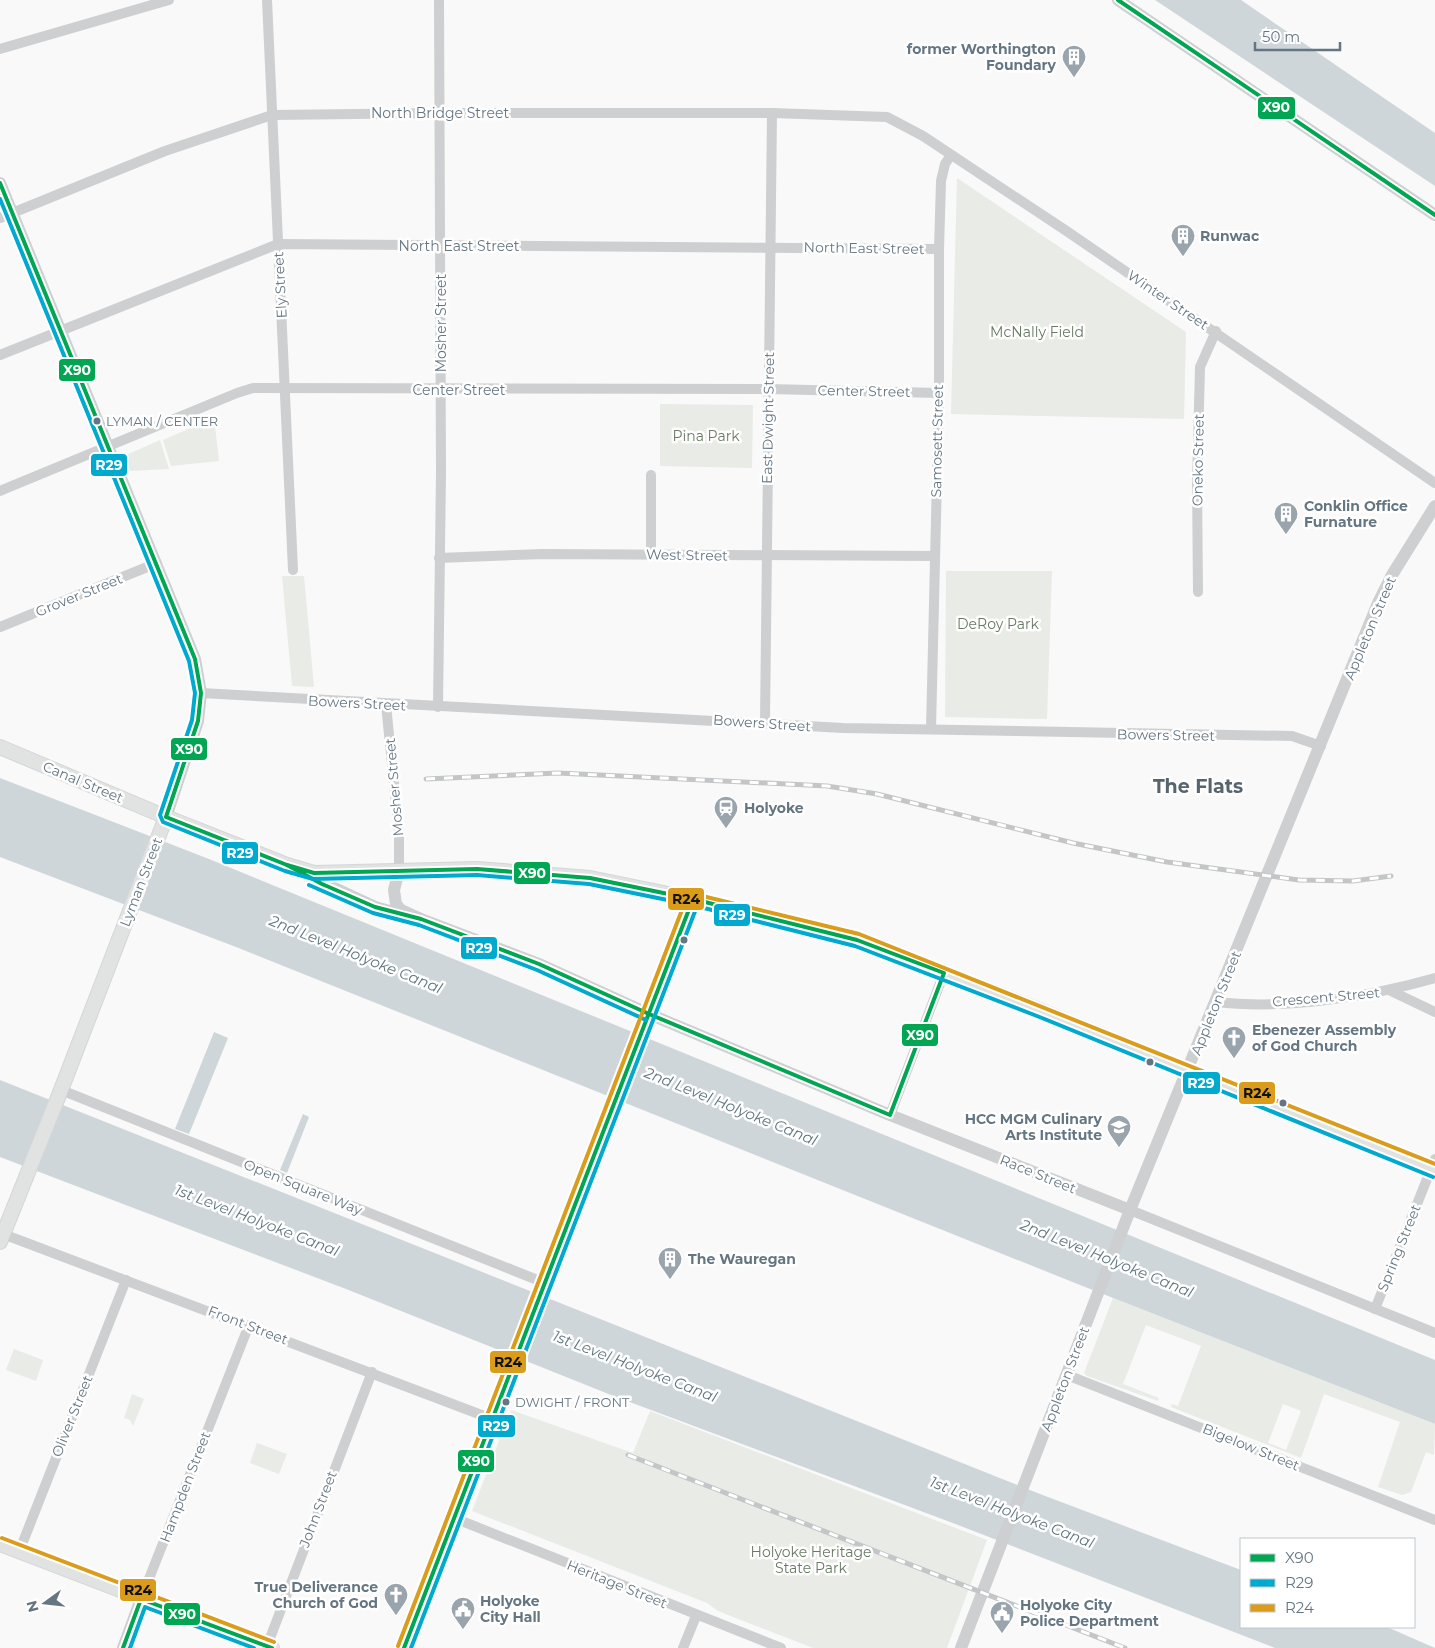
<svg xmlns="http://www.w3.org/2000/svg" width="1435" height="1648" font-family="Montserrat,sans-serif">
  <rect width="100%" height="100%" fill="#f9f9f9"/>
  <g fill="#e8ebe6" fill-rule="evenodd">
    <polygon points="957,178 1186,332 1184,419 951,414"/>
    <polygon points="660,404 753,405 752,468 660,466"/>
    <polygon points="214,418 219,461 171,466 163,440"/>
    <polygon points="160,440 169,469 130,471 124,456"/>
    <polygon points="946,571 1052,571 1047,719 945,717"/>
    <polygon points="282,576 304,576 314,687 292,686"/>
    <path d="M1113 1298 1435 1424 1434 1455 1426 1452 1411 1492 1402 1495 1378 1487 1400 1422 1324 1394 1301 1458 1171 1407 1172 1404 1178 1406 1201 1346 1146 1325 1123 1384 1159 1398 1158 1401 1087 1376 1084 1373ZM1283 1404 1301 1411 1286 1450 1268 1443Z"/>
    <polygon points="14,1349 43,1360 36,1381 6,1370"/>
    <polygon points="132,1394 144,1399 133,1426 130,1420 124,1418"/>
    <polygon points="511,1410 633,1453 650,1411 987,1540 947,1648 813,1648 718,1611 707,1603 472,1511"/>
    <polygon points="257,1443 287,1454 279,1474 250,1463"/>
  </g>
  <g fill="#ced6d9">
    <polygon points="1155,0 1241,0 1435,133 1435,186"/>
    <polygon points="0,778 209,859 1435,1360 1435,1424 1075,1283 236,947 0,857"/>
    <polygon points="214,1032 228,1038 189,1134 175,1129"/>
    <polygon points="0,1080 1040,1494 1241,1570 1241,1627 1387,1627 1435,1648 1275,1648 958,1525 611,1395 346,1289 0,1157"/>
    <polygon points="303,1114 309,1117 287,1173 280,1170"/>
  </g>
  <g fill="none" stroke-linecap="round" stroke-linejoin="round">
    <defs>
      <g id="secondary">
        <polyline points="0,747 166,817 287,865 314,873 477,869 590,878 693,899 857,940 1039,1010 1435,1171"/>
        <polyline points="0,1242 61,1090 166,817"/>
        <polyline points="0,1544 272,1648"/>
      </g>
    </defs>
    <use href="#secondary" stroke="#d5d6d7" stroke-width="16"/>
    <g stroke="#cecfd0" stroke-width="10">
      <polyline points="267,0 293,570"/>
      <polyline points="0,49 169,0"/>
      <polyline points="0,218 165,151 272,115 441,113 772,113 887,117 923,136 1068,232 1435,483"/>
      <polyline points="0,355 278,244 939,249"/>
      <polyline points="651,475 651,554"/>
      <polyline points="0,491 237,393 253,388 768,389 939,393"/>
      <polyline points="439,558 543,554 935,556"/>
      <polyline points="1198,592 1197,482 1200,367 1216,331"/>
      <polyline points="0,627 157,563"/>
      <polyline points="201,693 843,728 1292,736 1321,746"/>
      <polyline points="386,705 399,832 399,870"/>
      <polyline points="438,707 441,472 439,0"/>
      <polyline points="765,722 772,113"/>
      <polyline points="931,729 939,393 939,249 941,181 945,164 951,155"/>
      <polyline points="1391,991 1435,1012"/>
      <path d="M1216 1002C1284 1010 1369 997 1435 978"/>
      <polyline points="61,1090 545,1283"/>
      <polyline points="890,1115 944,973"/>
      <polyline points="1130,1210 1435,1333"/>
      <polyline points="3,1234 492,1419"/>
      <polyline points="1375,1309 1435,1159"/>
      <polyline points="1067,1375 1435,1520"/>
      <polyline points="454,1518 781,1648"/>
      <polyline points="19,1552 126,1280"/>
      <polyline points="141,1599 249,1325"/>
      <polyline points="267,1646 372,1372"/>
      <polyline points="683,1648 696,1616"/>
    </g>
    <g stroke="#cecfd0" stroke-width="12">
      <polyline points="1118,0 1435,215"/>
      <polyline points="0,183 195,659 201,693 198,721 166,817"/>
      <polyline points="399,870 394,890 396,904 401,910 421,919 539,964 649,1014 890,1115 1130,1210"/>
      <polyline points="300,872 375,907 408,916"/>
      <polyline points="123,1648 141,1599"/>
      <polyline points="404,1648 693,899"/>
      <polyline points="961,1648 1130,1210 1378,603 1392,575 1435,506"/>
    </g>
    <use href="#secondary" stroke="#e1e2e2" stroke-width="14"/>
    <defs>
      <g id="rail">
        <polyline points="426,779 558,773 827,786 877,794 1073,843 1167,862 1299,880 1353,881 1391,876"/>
        <polyline points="628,1455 1125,1648"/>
      </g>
    </defs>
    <use href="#rail" stroke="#c3c5c6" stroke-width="5"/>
    <use href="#rail" stroke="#fff" stroke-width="3" stroke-dasharray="9" stroke-linecap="butt"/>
    <defs>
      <g id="bus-1">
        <polyline points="1118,0 1435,215"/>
        <polyline points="0,183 195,659 201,693 198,721 166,817 287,865"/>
        <polygon points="287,865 314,873 477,869 590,878 693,899 857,940 944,973 890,1115 649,1014 539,964 421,919 375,907 322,884"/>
        <polyline points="123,1648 141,1599 272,1648"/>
        <polyline points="404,1648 693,899"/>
      </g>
      <g id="bus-2">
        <polyline points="0,199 189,661 195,693 192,720 160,815 163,822 285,871 313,879 477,875 589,884 692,905 855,946 1037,1016 1433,1177"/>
        <polyline points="309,885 373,913 419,925 537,970 646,1020"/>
        <polyline points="130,1648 145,1607 254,1648"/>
        <polyline points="411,1648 699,901"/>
      </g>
      <g id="bus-3">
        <polyline points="2,1538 274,1642"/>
        <polyline points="398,1646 687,897 690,893 859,934 1435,1164"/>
      </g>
    </defs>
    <use href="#bus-1" stroke="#fff" stroke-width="8"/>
    <use href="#bus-2" stroke="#fff" stroke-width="8"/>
    <use href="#bus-3" stroke="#fff" stroke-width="8"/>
    <use href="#bus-1" stroke="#00a651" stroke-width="4"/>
    <use href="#bus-2" stroke="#00a9ce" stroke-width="4"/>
    <use href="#bus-3" stroke="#da9c1a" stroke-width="4"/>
  </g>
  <defs>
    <symbol id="building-pin" viewBox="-11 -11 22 30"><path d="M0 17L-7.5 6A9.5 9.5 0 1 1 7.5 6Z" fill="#99a4ac" stroke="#fff"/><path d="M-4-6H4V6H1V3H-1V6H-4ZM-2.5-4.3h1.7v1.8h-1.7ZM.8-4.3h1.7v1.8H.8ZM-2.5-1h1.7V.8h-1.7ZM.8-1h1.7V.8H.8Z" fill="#fff"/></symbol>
    <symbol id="station-pin" viewBox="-11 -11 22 30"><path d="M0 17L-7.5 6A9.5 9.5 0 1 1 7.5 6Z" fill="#99a4ac" stroke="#fff"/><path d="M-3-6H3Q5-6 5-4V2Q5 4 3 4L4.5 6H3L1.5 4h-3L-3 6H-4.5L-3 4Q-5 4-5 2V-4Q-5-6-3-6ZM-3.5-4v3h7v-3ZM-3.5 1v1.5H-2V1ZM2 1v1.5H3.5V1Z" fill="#fff"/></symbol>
    <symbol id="church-pin" viewBox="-11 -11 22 30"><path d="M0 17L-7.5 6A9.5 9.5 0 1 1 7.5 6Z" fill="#99a4ac" stroke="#fff"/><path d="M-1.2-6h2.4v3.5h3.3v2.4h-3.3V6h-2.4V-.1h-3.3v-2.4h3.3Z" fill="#fff"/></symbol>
    <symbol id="university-pin" viewBox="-11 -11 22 30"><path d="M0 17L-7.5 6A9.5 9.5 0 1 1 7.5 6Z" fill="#99a4ac" stroke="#fff"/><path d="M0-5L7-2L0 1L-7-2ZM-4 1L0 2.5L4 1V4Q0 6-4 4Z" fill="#fff"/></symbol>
    <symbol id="civic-pin" viewBox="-11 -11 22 30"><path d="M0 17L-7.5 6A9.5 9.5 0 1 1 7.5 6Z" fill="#99a4ac" stroke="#fff"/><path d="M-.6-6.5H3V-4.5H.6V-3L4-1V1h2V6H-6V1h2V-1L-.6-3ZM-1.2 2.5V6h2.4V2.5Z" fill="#fff"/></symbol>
  </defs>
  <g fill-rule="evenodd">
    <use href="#building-pin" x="1060" y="43" width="28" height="38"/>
    <use href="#building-pin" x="1169" y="222" width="28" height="38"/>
    <use href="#building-pin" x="1272" y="500" width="28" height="38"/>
    <use href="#station-pin" x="712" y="794" width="28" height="38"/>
    <use href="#church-pin" x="1220" y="1024" width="28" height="38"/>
    <use href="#university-pin" x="1105" y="1113" width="28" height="38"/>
    <use href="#building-pin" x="656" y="1245" width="28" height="38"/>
    <use href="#church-pin" x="382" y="1581" width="28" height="38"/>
    <use href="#civic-pin" x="449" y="1595" width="28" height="38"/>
    <use href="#civic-pin" x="988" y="1599" width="28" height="38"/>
  </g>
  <g fill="#657683" stroke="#fff" stroke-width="2">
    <circle cx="97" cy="421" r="4.5"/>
    <circle cx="684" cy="940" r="4.5"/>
    <circle cx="1150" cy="1062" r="4.5"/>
    <circle cx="1283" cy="1103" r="4.5"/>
    <circle cx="506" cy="1402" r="4.5"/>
  </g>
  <g text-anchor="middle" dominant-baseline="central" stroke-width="5" stroke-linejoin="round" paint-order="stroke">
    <g font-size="13" fill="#657683" stroke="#fff" text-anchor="start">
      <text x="106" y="421">LYMAN / CENTER</text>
      <text x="515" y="1402">DWIGHT / FRONT</text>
    </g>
    <g font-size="14" font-weight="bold" fill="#657683" stroke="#fff" text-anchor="start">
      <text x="1056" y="49" text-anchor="end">former Worthington<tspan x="1056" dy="16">Foundary</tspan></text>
      <text x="1200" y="236">Runwac</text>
      <text x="1304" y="506">Conklin Office<tspan x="1304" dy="16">Furnature</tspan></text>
      <text x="744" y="808">Holyoke</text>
      <text x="1252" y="1030">Ebenezer Assembly<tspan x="1252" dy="16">of God Church</tspan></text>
      <text x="1102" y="1119" text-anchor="end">HCC MGM Culinary<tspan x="1102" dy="16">Arts Institute</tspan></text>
      <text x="688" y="1259">The Wauregan</text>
      <text x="378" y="1587" text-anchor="end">True Deliverance<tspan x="378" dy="16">Church of God</tspan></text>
      <text x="480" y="1601">Holyoke<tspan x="480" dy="16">City Hall</tspan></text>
      <text x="1020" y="1605">Holyoke City<tspan x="1020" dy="16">Police Department</tspan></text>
    </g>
    <g font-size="14" fill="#657683" stroke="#fff">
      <text x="440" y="113">North Bridge Street</text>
      <text x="459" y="246">North East Street</text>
      <text transform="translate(864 248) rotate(1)">North East Street</text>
      <text transform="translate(280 285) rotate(-93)">Ely Street</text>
      <text transform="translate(1168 300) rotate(34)">Winter Street</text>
      <text transform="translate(441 323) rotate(-90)">Mosher Street</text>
      <text x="459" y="390">Center Street</text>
      <text transform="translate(864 391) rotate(1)">Center Street</text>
      <text transform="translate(768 418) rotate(-89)">East Dwight Street</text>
      <text transform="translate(937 441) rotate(-89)">Samosett Street</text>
      <text transform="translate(1198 460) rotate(-89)">Oneko Street</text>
      <text transform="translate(687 555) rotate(1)">West Street</text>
      <text transform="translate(79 595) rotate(-22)">Grover Street</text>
      <text transform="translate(1370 628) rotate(-67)">Appleton Street</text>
      <text transform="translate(357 703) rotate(3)">Bowers Street</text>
      <text transform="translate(762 723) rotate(4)">Bowers Street</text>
      <text transform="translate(1166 735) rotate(1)">Bowers Street</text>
      <text transform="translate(83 782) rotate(23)">Canal Street</text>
      <text transform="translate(394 787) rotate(-95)">Mosher Street</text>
      <text transform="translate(141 882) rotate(-69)">Lyman Street</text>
      <text transform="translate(1326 997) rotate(-5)">Crescent Street</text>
      <text transform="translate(1216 1003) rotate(-68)">Appleton Street</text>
      <text transform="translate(1038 1174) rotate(22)">Race Street</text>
      <text transform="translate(303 1187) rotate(22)">Open Square Way</text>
      <text transform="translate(1399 1248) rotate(-68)">Spring Street</text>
      <text transform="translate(248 1325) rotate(21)">Front Street</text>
      <text transform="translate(1065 1379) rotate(-69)">Appleton Street</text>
      <text transform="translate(72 1416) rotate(-68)">Oliver Street</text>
      <text transform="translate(1251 1447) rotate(22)">Bigelow Street</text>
      <text transform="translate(185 1487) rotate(-69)">Hampden Street</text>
      <text transform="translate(318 1509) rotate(-69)">John Street</text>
      <text transform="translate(617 1584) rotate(22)">Heritage Street</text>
    </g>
    <g font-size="14" fill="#687a64" stroke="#fff">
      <text x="1037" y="332">McNally Field</text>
      <text x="706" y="436">Pina Park</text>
      <text x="998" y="624">DeRoy Park</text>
      <text x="811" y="1552">Holyoke Heritage<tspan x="811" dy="16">State Park</tspan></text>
    </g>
    <g font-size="15" font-style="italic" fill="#60757c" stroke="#fff">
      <text transform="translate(356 954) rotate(22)">2nd Level Holyoke Canal</text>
      <text transform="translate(731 1106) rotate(22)">2nd Level Holyoke Canal</text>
      <text transform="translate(257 1220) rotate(21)">1st Level Holyoke Canal</text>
      <text transform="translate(1107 1258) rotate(22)">2nd Level Holyoke Canal</text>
      <text transform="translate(635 1366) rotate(21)">1st Level Holyoke Canal</text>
      <text transform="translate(1012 1512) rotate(21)">1st Level Holyoke Canal</text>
    </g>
    <g font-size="19" font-weight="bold" fill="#57646e" stroke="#fff">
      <text x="1198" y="786">The Flats</text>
    </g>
  </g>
  <g stroke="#fff" stroke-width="2">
    <rect x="1257" y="96" width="39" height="24" rx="5" fill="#00a651"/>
    <rect x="58" y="358" width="38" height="24" rx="5" fill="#00a651"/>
    <rect x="90" y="453" width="38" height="24" rx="5" fill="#00a9ce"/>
    <rect x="170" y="737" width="38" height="24" rx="5" fill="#00a651"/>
    <rect x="221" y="841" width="38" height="24" rx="5" fill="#00a9ce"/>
    <rect x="513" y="861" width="38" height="24" rx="5" fill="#00a651"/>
    <rect x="667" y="887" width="38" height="24" rx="5" fill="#da9c1a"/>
    <rect x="713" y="903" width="38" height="24" rx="5" fill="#00a9ce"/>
    <rect x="460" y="936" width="38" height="24" rx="5" fill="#00a9ce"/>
    <rect x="901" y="1023" width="38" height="24" rx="5" fill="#00a651"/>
    <rect x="1182" y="1071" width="39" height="24" rx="5" fill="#00a9ce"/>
    <rect x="1238" y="1081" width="38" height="24" rx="5" fill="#da9c1a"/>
    <rect x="489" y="1350" width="38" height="24" rx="5" fill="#da9c1a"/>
    <rect x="477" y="1414" width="39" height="24" rx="5" fill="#00a9ce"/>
    <rect x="457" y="1449" width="38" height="24" rx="5" fill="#00a651"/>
    <rect x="119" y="1578" width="38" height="24" rx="5" fill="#da9c1a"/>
    <rect x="163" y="1602" width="38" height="24" rx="5" fill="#00a651"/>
  </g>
  <g font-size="14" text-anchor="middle" font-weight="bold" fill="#fff">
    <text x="1276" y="112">X90</text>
    <text x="77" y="375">X90</text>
    <text x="109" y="470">R29</text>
    <text x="189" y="754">X90</text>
    <text x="240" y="858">R29</text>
    <text x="532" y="878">X90</text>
    <text x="732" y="920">R29</text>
    <text x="479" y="953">R29</text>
    <text x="920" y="1040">X90</text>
    <text x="1201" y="1088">R29</text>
    <text x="496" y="1431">R29</text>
    <text x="476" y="1466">X90</text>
    <text x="182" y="1619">X90</text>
  </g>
  <g font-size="14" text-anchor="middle" font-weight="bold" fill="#111">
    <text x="686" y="904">R24</text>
    <text x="1257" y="1098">R24</text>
    <text x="508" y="1367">R24</text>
    <text x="138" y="1595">R24</text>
  </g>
  <rect x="1240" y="1538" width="175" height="90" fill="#ffffff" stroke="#c1c8cd"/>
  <rect x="1250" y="1554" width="25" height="8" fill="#00a651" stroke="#c1c8cd"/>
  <text x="1285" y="1563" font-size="15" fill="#657683">X90</text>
  <rect x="1250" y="1579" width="25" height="8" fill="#00a9ce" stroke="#c1c8cd"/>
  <text x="1285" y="1588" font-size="15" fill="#657683">R29</text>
  <rect x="1250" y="1604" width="25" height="8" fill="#da9c1a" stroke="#c1c8cd"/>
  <text x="1285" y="1613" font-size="15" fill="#657683">R24</text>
  <g transform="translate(45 1603) rotate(255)" stroke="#ffffff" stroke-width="4" paint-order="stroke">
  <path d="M0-4L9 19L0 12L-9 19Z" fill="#657683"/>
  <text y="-8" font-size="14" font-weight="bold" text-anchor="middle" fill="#657683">N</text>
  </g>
  <path d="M1255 42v8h85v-8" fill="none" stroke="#657683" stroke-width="2.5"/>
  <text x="1262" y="42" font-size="15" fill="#657683" stroke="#ffffff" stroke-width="4" paint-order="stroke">50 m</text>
</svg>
